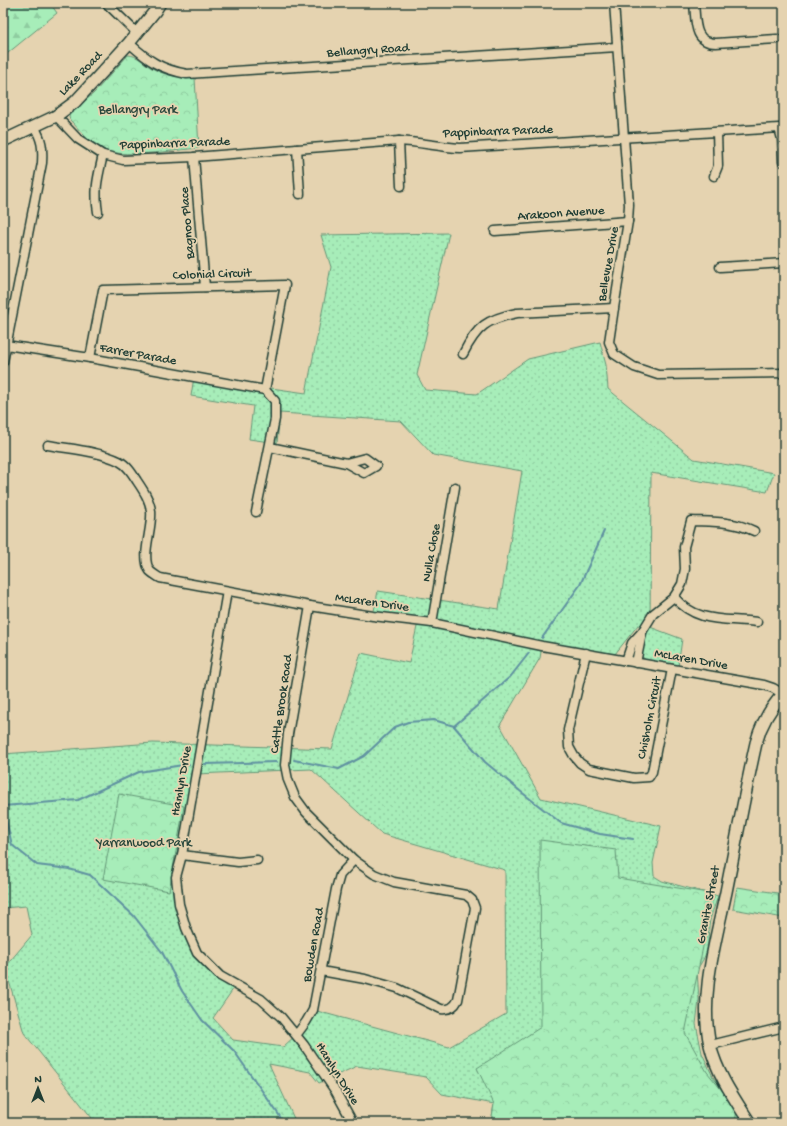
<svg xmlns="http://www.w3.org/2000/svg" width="787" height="1126" font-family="'Gochi Hand',sans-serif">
  <defs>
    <pattern id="grass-dots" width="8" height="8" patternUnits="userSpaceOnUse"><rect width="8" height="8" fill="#a7edb9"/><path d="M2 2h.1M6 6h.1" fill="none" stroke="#8fcca0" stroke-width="1.8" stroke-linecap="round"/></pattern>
    <pattern id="forest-firs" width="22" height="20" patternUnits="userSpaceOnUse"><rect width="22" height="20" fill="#a7edb9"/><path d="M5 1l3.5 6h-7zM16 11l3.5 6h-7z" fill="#8fcca0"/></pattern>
    <pattern id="park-crowns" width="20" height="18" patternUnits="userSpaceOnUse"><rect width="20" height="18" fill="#a7edb9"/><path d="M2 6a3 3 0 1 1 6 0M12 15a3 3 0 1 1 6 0" fill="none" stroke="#8fcca0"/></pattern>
  </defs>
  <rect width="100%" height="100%" fill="#e5d3b0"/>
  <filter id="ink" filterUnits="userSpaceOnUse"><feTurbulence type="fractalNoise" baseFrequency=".025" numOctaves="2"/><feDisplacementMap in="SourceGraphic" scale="8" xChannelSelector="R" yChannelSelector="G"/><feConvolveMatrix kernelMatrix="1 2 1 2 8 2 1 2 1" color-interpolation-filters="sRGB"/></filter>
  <g filter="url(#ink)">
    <path fill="url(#grass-dots)" stroke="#639576" fill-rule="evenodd" d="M449 233 417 375 425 390 477 394 528 359 600 342 606 365 608 389 694 459 774 473 767 492 651 473 650 627 682 639 678 667 647 661 640 655 646 631 650 628 638 625 615 654 542 646 540 658 500 725 541 798 661 826 653 863 654 876 662 881 718 896C715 906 710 916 709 927 707 947 710 951 697 969L699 1000 696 1024 702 1053 713 1077 737 1109 742 1123H491L494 1104 442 1094 426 1077 357 1066 319 1083 310 1072 269 1064 296 1123H96L24 1033 5 967 32 935 26 906 3 908V754L153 743 332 749 361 653 409 663 418 622 373 616 378 591 499 609 522 471 433 455 401 421 280 413 277 443 249 439 253 406 191 396 194 377 306 393 331 267 321 235ZM311 769 382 834 505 870 506 1014 449 1047 313 1010 297 1034 283 1047 233 1040 213 1018 236 985 197 953 179 904 177 877 196 774Z"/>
    <polygon fill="url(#forest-firs)" stroke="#639576" points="3,3 50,3 57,13 3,57"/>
    <g fill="url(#park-crowns)" stroke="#639576">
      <path d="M128 55C138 55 144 64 152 68 165 76 180 77 195 78L199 148C175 150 119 160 99 148 91 144 77 127 70 120L69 117 70 114 94 93Z"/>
      <polygon points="119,794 184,806 169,891 103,879"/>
      <polygon points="540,840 616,850 618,878 714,894 685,1033 707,1072 737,1109 735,1123 491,1123 494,1104 477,1068 541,1027"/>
      <polygon points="737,887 784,894 784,918 733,909"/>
    </g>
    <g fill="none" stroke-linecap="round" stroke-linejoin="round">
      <g stroke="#5e90a0" stroke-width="2">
        <polyline points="542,638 580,585 604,531"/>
        <polyline points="454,726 485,762 520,791 561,823 600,834 633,839"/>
        <polyline points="294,760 339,769 364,756 395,727 408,722 434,720 454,726 511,676 529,653"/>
        <polyline points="205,764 277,762"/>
        <polyline points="3,806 78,800 139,772 189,764"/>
        <polyline points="3,807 12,845 37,865 69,869 90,875 134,916 162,952 182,991 202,1020 234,1051 279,1115 283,1123"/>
      </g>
      <defs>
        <g id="street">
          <polyline points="106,3 137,33"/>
          <polyline points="614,3 629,205 628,221 614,308 609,342 614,354 634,367 658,375 784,373"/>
          <path d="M694 3C696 20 693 43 716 43L777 39"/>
          <path d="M129 43C149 61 160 69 187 74L617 47"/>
          <path d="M56 116 78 139 103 155 123 160 194 157 399 141C420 142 439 147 460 148L779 128 782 139 783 162"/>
          <polyline points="399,141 401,186"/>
          <polyline points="297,149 300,194"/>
          <polyline points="194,157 205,287"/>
          <polyline points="714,176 718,166 717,132"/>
          <path d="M98 212C94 189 98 177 103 155"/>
          <polyline points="495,231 628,221"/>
          <polyline points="720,267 784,263"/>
          <polyline points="6,345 90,358 265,390"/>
          <path d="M463 354C477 326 487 319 517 313L614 308"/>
          <polyline points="90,358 103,290 285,285 265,390"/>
          <path d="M3 362 42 163C43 147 42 140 34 126"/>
          <path d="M48 445C70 449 99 451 119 461 127 465 132 473 137 481 143 490 150 500 151 511 153 528 140 557 150 571 153 574 157 576 160 578L310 606 373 616 432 623 542 646 764 685 773 688 783 694"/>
          <polyline points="270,447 346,463 365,458 376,466 364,473 346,463"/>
          <polyline points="256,512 275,419 275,401 265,390"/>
          <polyline points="227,591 182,855 176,877 179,904 186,928 197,953 220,976 261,999 281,1017 304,1045 336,1092 353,1123"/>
          <path d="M674 597C697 624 725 618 757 622"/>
          <path d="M310 606 288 734 285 765 288 780 295 797 306 812 354 860 374 874 394 882 466 895 472 900 475 908 458 1000C454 1008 449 1010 441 1009L397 988 365 979 321 971"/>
          <polyline points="432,623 455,487"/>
          <polyline points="586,653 568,730 569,747 574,756 580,763 589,769 634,778 649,777 652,772 672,669"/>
          <path d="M626 661 632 643 642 632 653 614 674 597 682 584 685 569 684 547 691 521C714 522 733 521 754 531"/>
          <polyline points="636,663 642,633"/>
          <polyline points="182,855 238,862 257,860"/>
          <polyline points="297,1034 306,1022 313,1010 336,889 340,875 354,860"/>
          <polyline points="711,1045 784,1027"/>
        </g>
        <g id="secondary">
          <polyline points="3,141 56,116 75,102 129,43 155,11 160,3"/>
          <path d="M750 1123C734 1098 717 1074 710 1045 699 996 716 940 726 892 736 842 745 792 756 743 761 724 771 707 784 693"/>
        </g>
      </defs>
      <use href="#street" stroke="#1f3d34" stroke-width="11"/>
      <use href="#secondary" stroke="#1f3d34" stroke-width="14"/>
      <use href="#street" stroke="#e5d3b0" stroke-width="8"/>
      <use href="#secondary" stroke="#e5d3b0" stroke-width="11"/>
    </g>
  </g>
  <g text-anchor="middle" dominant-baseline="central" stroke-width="3.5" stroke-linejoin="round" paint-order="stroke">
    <g font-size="13" fill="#1f3d34" stroke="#e5d3b0">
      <text transform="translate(368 51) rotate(-4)">Bellangry Road</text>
      <text transform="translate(81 74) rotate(-46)">Lake Road</text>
      <text transform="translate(498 132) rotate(-2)">Pappinbarra Parade</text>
      <text transform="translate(175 144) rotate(-2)">Pappinbarra Parade</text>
      <text transform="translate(561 214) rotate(-4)">Arakoon Avenue</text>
      <text transform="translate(188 223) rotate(-95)">Bagnoo Place</text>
      <text transform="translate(609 264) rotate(-80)">Bellevue Drive</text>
      <text transform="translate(212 275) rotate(-2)">Colonial Circuit</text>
      <text transform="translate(138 355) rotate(10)">Farrer Parade</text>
      <text transform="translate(432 553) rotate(-80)">Nulla Close</text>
      <text transform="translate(372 603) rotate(8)">McLaren Drive</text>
      <text transform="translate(691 660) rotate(10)">McLaren Drive</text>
      <text transform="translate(282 704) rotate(-82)">Cattle Brook Road</text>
      <text transform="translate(650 718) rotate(-79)">Chisholm Circuit</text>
      <text transform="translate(182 781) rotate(-80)">Hamlyn Drive</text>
      <text transform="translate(709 905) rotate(-79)">Granite Street</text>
      <text transform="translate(314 945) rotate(-80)">Bowden Road</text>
      <text transform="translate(337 1074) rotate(58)">Hamlyn Drive</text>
    </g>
    <g font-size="13" fill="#26463b" stroke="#e5d3b0">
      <text x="138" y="110">Bellangry Park</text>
      <text x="144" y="843">Yarranwood Park</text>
    </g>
  </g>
  <rect width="787" height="1126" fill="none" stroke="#e5d3b0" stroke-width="16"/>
  <rect x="8" y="8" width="771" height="1110" fill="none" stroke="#1f3d34" stroke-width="1.5" filter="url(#ink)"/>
  <g transform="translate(38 1088)" stroke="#e5d3b0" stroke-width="3" paint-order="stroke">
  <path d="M0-3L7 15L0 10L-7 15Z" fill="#1f3d34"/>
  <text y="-6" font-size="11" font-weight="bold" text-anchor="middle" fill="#1f3d34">N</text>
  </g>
</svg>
